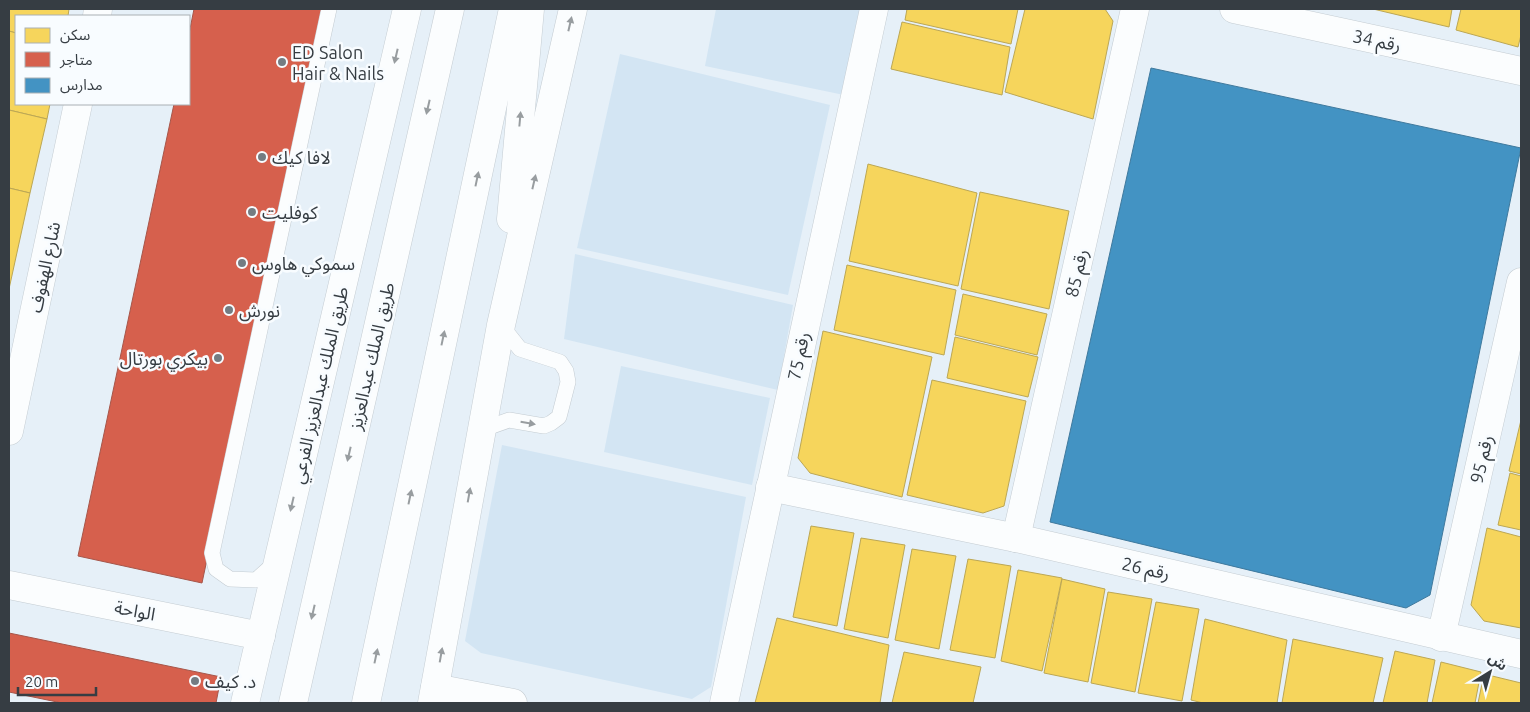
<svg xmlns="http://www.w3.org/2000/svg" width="1530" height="712" font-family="Ubuntu,'Noto Sans Arabic',sans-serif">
  <rect width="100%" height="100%" fill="#e6f0f8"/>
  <g fill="#d3e5f3">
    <polygon points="716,9 862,9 844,95 705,66"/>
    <polygon points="620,54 830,105 788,295 577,248"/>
    <polygon points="575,254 793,305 778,390 564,339"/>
    <polygon points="621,366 770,398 752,485 604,452"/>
    <polygon points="502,445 746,497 711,687 692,699 481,653 465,641"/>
  </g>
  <g fill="#f6d55c" stroke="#bca754">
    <polygon points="9,9 69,9 68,16 16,16 16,33 9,31"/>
    <polygon points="907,9 1018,9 1011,44 905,20"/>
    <polygon points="1025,9 1105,9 1113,21 1093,119 1005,92"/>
    <polygon points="1373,9 1452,9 1449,27"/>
    <polygon points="1461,9 1521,9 1521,35 1518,47 1456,30"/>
    <polygon points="902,22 1010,47 1002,95 891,69"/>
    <polygon points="9,31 16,33 16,104 50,104 47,119 9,110"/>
    <polygon points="9,110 47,119 30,193 9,188"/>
    <polygon points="868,164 977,193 958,286 849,261"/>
    <polygon points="9,188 30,193 9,289"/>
    <polygon points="980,192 1069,211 1049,309 961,289"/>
    <polygon points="847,265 956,290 944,355 834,330"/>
    <polygon points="963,294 1047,314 1037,355 955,335"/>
    <polygon points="823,331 932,357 902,497 810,473 798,458"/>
    <polygon points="955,337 1038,357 1028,397 947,378"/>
    <polygon points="932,380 1026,401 1004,506 983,513 907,495"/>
    <polygon points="1521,420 1521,474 1509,471"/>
    <polygon points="1510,473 1521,476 1521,530 1498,525"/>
    <polygon points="811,526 854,533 837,626 793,617"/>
    <polygon points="1487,528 1521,537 1521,628 1484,621 1471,605"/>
    <polygon points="861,538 905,545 888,638 844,629"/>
    <polygon points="912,549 956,556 939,649 895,640"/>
    <polygon points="968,559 1011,566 995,658 950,650"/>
    <polygon points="1018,570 1062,578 1042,671 1001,661"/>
    <polygon points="1062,579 1105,589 1088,682 1044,673"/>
    <polygon points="1108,592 1152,599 1135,692 1091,683"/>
    <polygon points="1156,602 1199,609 1182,701 1138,693"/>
    <polygon points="777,618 889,645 880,703 755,703"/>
    <polygon points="1205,619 1287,640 1277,703 1203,703 1191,700"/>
    <polygon points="1293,639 1383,658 1373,703 1282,703"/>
    <polygon points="1395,651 1435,660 1427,703 1383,703"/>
    <polygon points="904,652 981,667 973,703 892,703"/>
    <polygon points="1441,662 1481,672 1475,703 1432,703"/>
    <polygon points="1484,674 1521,683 1521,703 1478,703"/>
  </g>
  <g fill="#d6604d" stroke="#a6564a">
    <polygon points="194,9 323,9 202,583 78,556 174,104 189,104 189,34"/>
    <polygon points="9,633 221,677 216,703 62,703 9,692"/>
  </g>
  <polygon fill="#4393c3" stroke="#3f799d" points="1151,68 1521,148 1430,595 1406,608 1050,522"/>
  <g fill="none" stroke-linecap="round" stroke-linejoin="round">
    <defs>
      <g id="service">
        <polyline points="481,430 509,420 544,426 551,423 559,417 568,382 566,371 560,362 520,349 501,325"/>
        <polyline points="275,563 256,580 230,579 216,569 212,553 329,9"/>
      </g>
      <g id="minor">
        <polyline points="1234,9 1521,71"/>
        <polyline points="97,16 98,9"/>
        <polyline points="9,431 78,104"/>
        <polyline points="770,487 1016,538 1521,654"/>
        <polyline points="1016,538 1135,9"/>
        <polyline points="9,585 261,636"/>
        <polyline points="1441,637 1521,282"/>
        <polyline points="435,688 513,703"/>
        <polyline points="724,703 874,9"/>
      </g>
      <g id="secondary">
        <polyline points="511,219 530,9"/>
        <polyline points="245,703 407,9"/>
        <polyline points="432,703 501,325 573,9"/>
      </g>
      <g id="primary">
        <polyline points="293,703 450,9"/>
        <polyline points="366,703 513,9"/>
      </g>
    </defs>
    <use href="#service" stroke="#c4ccd2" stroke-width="16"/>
    <use href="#minor" stroke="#c4ccd2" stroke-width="29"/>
    <use href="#secondary" stroke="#c4ccd2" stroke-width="29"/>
    <use href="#primary" stroke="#c4ccd2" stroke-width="29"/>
    <use href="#service" stroke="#fbfdfe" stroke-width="15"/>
    <use href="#minor" stroke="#fbfdfe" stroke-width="28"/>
    <use href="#secondary" stroke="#fbfdfe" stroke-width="28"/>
    <use href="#primary" stroke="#fbfdfe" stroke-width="28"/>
  </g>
  <defs><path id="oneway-solid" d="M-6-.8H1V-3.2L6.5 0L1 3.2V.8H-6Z" transform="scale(1.25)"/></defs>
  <g fill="#989da0">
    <use href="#oneway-solid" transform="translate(570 24) rotate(-77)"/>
    <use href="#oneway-solid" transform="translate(396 56) rotate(103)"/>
    <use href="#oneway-solid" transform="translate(428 107) rotate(103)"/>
    <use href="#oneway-solid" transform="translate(520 119) rotate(-85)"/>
    <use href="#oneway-solid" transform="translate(477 179) rotate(-78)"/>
    <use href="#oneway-solid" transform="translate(534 182) rotate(-77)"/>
    <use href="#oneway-solid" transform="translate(443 338) rotate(-78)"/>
    <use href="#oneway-solid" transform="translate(528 423) rotate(10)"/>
    <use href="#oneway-solid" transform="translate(349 454) rotate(103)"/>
    <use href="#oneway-solid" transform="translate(469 495) rotate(-80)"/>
    <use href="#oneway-solid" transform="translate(410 497) rotate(-78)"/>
    <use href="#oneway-solid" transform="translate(292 504) rotate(103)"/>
    <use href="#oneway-solid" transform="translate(313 612) rotate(103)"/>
    <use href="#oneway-solid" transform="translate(441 655) rotate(-80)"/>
    <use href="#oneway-solid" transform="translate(376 656) rotate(-78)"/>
  </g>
  <g fill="#747c82" stroke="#f8fcff" stroke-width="2">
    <circle cx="282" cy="62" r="5"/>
    <circle cx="262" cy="157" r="5"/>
    <circle cx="252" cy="212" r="5"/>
    <circle cx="242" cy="263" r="5"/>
    <circle cx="229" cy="310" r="5"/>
    <circle cx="218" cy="358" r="5"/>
    <circle cx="195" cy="681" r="5"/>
  </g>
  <g text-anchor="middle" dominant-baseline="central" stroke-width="5" stroke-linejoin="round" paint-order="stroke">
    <g font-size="18" fill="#363d43" stroke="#f8fcff">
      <text transform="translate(1377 40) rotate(12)">رقم 34</text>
      <text transform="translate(44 267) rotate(-78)">شارع الهفوف</text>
      <text transform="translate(1076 273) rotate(-77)">رقم 85</text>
      <text transform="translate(371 356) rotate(-77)">طريق الملك عبدالعزيز</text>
      <text transform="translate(798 356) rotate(-78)">رقم 75</text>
      <text transform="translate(319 385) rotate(-77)">طريق الملك عبدالعزيز الفرعي</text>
      <text transform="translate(1481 459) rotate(-77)">رقم 95</text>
      <text transform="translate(1146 568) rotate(13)">رقم 26</text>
      <text transform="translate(135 610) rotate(11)">الواحة</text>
    </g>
    <g font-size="18" fill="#363d43" stroke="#f8fcff" text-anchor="start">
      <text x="292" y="52">ED Salon<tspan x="292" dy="21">Hair &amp; Nails</tspan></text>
      <text x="272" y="157">لافا كيك</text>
      <text x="262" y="212">كوفليت</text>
      <text x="252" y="263">سموكي هاوس</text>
      <text x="239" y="310">نورش</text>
      <text x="208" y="358" text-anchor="end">بيكري بورتال</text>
      <text x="205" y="681">د. كيف</text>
    </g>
  </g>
  <rect width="1530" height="712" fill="none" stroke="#363d43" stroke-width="20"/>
  <rect x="15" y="15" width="175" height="90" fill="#f8fcff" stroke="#aab0b4"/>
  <rect x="25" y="28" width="25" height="15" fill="#f6d55c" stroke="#aab0b4"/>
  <text x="60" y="40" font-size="15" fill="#363d43">سكن</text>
  <rect x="25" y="52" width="25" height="15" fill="#d6604d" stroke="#aab0b4"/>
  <text x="60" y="65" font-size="15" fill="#363d43">متاجر</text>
  <rect x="25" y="78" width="25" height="15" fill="#4393c3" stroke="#aab0b4"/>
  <text x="60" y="90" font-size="15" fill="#363d43">مدارس</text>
  <g transform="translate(1490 672) rotate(37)" stroke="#f8fcff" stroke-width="4" paint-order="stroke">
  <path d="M0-4L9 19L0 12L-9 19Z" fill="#363d43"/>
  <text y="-8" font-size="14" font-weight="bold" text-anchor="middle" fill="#363d43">ش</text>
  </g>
  <path d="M18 687v8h78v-8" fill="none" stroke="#363d43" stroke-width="2.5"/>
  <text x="25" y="687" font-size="15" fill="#363d43" stroke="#f8fcff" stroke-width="4" paint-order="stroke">20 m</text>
</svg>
